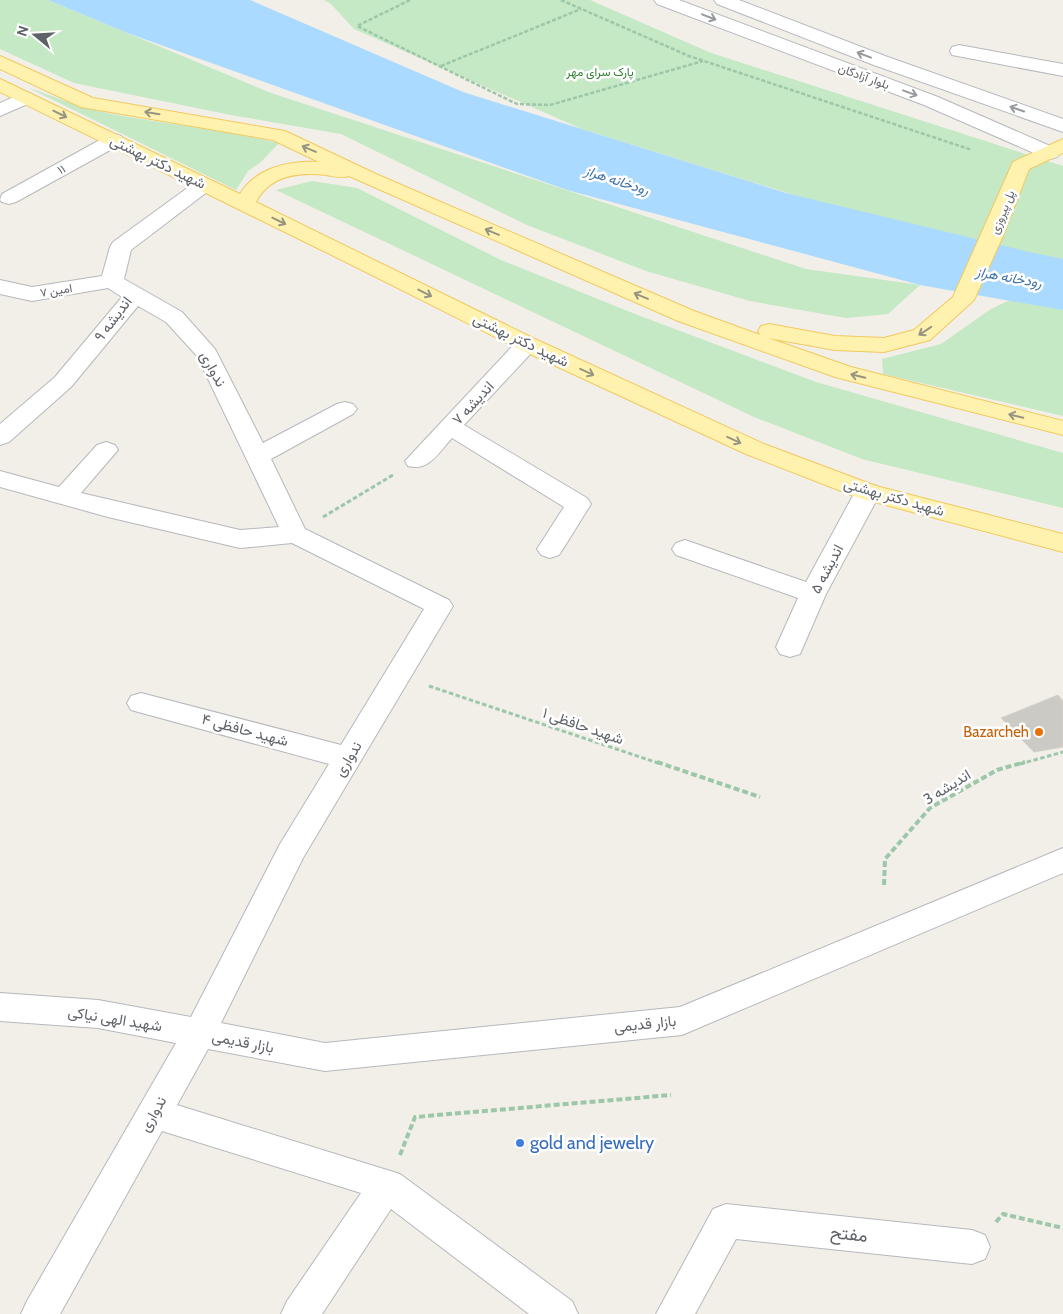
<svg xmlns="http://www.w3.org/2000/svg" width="1063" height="1314" font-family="Cabin,Vazirmatn,sans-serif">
  <rect width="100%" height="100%" fill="#f1efe8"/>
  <g fill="#c5e8c5">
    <polygon points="0,0 48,0 271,93 806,269 920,285 888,314 846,318 750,301 646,271 527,225 341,134 231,115 74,83 0,49"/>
    <polygon points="324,0 590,0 711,53 1063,166 1063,260 868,218 582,129 354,29 331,4"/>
    <path d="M29 88C53 96 78 107 102 112 161 124 221 129 279 143L261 162 248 171 236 190Z"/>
    <polygon points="312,181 357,188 501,260 635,314 816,382 1063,453 1063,508 862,459 754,417 276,190"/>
    <polygon points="1010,300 1063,310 1063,416 883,374 882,359 941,344 991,309"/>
  </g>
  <polygon fill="#aadaff" points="48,0 250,0 463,92 786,193 1029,252 1063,259 1063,310 920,285 567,190 130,34"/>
  <polygon fill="#cccac5" stroke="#d6d1c6" points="1058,695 1063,701 1063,747 1034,752 1001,718"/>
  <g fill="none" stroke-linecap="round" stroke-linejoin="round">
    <defs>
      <g id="street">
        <polygon points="959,45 1063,64 1063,76 952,55 950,51 952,47"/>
        <polygon points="25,92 32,94 35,98 32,102 0,116 0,103"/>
        <polygon points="114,134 121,136 124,140 121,144 16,202 9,204 2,202 0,200 2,194 107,136"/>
        <polygon points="204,179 211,181 214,185 211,189 131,250 124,279 182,312 215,349 263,443 337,404 345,402 353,404 357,409 353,414 271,459 305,529 449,600 453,606 303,858 221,1023 325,1043 680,1007 1063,848 1063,873 682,1035 325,1071 208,1049 177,1105 400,1174 572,1301 578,1314 529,1314 391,1209 322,1314 281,1314 287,1301 361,1193 162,1131 60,1314 21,1314 27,1301 176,1043 98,1028 0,1021 0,993 98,1000 191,1017 280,844 329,764 131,710 127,703 131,696 141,693 341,745 424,609 292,543 240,548 108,517 0,487 0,471 59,487 97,445 106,442 115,445 118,450 81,493 240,530 279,527 197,356 166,322 138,306 71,387 9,442 0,445 0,424 55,377 122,297 108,288 32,301 0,294 0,280 32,287 102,276 110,247 113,242 197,181"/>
        <path d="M527 337 535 339 538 344 535 349 464 425 587 498 591 504 563 549 559 555 550 558 541 555 537 549 564 507 452 438C439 452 429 472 408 466L405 461 519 339Z"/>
        <polygon points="868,484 877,486 881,492 826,594 800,654 790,657 780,654 776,647 798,598 676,555 672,549 676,543 685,540 806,582 855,492 859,486"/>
        <polygon points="726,1204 972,1230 985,1235 990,1247 985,1259 972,1264 736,1239 695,1314 656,1314 713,1209"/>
      </g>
      <g id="secondary">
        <polygon points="654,0 679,0 938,97 1057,149 1060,153 1057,157 1050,159 1043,157 924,105 657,4"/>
        <polygon points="714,0 739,0 885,56 1063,119 1063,132 871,64 717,4"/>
      </g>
      <path id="primary" d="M0 56 93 98 285 131 376 174 694 311 760 335 758 331 761 326 769 324 835 336 884 338 914 330 953 297 1013 162 1063 139V153L1029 169 1003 236 974 300 930 340 884 352 835 350 768 338 851 367 1063 421V435L835 377 678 321 349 176C341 179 334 176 326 175 299 172 270 175 256 202L535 339 764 444 876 486 1063 534V552L859 498 746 454 519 349 356 267 0 92V79L240 194C255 168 290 160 319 162L273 140 81 107 0 69Z"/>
    </defs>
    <use href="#street" stroke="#b5b8bc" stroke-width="2"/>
    <use href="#secondary" stroke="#b6babf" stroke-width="2"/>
    <use href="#primary" stroke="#f2c960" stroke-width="2"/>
    <g stroke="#9cc7a9" stroke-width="2.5" stroke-dasharray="4 2" stroke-linecap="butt">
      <polyline points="410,0 357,26 517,104 550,105 703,61"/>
      <polyline points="561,0 689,56 972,150"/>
      <polyline points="441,66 581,9"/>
    </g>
    <g stroke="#9cc7a9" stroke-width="3" stroke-dasharray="4.5 2.5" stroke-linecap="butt">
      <polyline points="323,517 393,475"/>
      <polyline points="429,686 661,764"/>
      <polyline points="1020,764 1063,752"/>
    </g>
    <g stroke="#9cc7a9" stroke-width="4" stroke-dasharray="6 3" stroke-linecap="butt">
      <polyline points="657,762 760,797"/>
      <polyline points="884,885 885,859 930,808 997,770 1025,762"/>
      <polyline points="400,1155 415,1117 671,1095"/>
      <polyline points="996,1222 1003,1214 1063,1228"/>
    </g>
    <use href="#street" fill="#fff" fill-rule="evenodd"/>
    <use href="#secondary" fill="#fff" fill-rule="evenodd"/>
    <use href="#primary" fill="#fff2af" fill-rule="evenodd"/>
  </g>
  <defs><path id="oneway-shaft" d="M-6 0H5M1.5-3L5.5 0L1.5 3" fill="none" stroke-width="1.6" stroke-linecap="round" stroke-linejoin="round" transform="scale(1.25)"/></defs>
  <g stroke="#979a9d">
    <use href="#oneway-shaft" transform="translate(709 17) rotate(21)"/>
    <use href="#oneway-shaft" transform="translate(864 55) rotate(-159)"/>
    <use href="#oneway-shaft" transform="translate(910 93) rotate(20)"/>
    <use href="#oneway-shaft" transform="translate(1017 109) rotate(-161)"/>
  </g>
  <g stroke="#979581">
    <use href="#oneway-shaft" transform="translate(152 113) rotate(-171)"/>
    <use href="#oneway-shaft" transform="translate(60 114) rotate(26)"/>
    <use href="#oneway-shaft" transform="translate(309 149) rotate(-157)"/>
    <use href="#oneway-shaft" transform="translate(279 221) rotate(26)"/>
    <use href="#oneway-shaft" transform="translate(492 232) rotate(-157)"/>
    <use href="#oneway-shaft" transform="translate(425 293) rotate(27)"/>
    <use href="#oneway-shaft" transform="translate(641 296) rotate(-157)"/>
    <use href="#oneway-shaft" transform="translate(925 331) rotate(146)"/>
    <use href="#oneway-shaft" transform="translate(587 372) rotate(25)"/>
    <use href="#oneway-shaft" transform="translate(858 376) rotate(-166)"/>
    <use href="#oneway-shaft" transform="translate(1016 416) rotate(-166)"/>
    <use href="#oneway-shaft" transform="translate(734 440) rotate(25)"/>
  </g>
  <circle fill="#e8710a" stroke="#fff" stroke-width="2" cx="1039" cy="732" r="5"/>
  <circle fill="#3f7fe0" stroke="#fff" stroke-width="2" cx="520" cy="1143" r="5"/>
  <g text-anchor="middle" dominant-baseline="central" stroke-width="5" stroke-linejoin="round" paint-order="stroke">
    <g font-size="12" fill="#348238" stroke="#fff">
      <text x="600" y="71">پارک سرای مهر</text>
    </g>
    <g font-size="12" fill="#5f6368" stroke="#fff">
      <text transform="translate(864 76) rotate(20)">بلوار آزادگان</text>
      <text transform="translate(61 169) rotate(-29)">۱۱</text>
      <text transform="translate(1002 212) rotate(-68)">پل پیروزی</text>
      <text transform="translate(56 290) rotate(-9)">امین ۷</text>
    </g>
    <g font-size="14" font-style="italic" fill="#4174aa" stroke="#fff">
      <text transform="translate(617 180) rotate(18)">رودخانه هراز</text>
      <text transform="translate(1009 277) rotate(10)">رودخانه هراز</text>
    </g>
    <g font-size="15" fill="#5f6368" stroke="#fff">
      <text transform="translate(158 162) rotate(26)">شهید دکتر بهشتی</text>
      <text transform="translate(113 319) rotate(-53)">اندیشه ۹</text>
      <text transform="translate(521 340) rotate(26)">شهید دکتر بهشتی</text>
      <text transform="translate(213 369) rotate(61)">ندواری</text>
      <text transform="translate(473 403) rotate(-47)">اندیشه ۷</text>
      <text transform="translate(894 497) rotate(16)">شهید دکتر بهشتی</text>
      <text transform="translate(827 569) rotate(-62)">اندیشه ۵</text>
      <text transform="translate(583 726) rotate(19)">شهید حافظی ۱</text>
      <text transform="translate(245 730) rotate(15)">شهید حافظی ۴</text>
      <text transform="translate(348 759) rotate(-58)">ندواری</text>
      <text transform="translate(947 787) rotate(-32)">اندیشه 3</text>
      <text transform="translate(115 1019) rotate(9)">شهید الهی نیاکی</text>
      <text transform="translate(645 1024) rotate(-6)">بازار قدیمی</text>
      <text transform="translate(243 1042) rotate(11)">بازار قدیمی</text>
      <text transform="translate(153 1114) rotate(-60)">ندواری</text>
    </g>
    <g font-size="15" fill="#c56008" stroke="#fff" text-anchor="end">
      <text x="1029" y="732">Bazarcheh</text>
    </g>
    <g font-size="18" fill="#366cbe" stroke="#fff" text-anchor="start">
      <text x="530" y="1143">gold and jewelry</text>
    </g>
    <g font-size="18" fill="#5f6368" stroke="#fff">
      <text transform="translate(849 1234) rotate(6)">مفتح</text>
    </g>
  </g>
  <g transform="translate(35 35) rotate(288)" stroke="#ffffff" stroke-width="4" paint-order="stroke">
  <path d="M0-4L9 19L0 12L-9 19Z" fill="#5f6368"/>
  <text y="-8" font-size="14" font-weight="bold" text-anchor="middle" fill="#5f6368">N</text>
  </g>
</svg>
